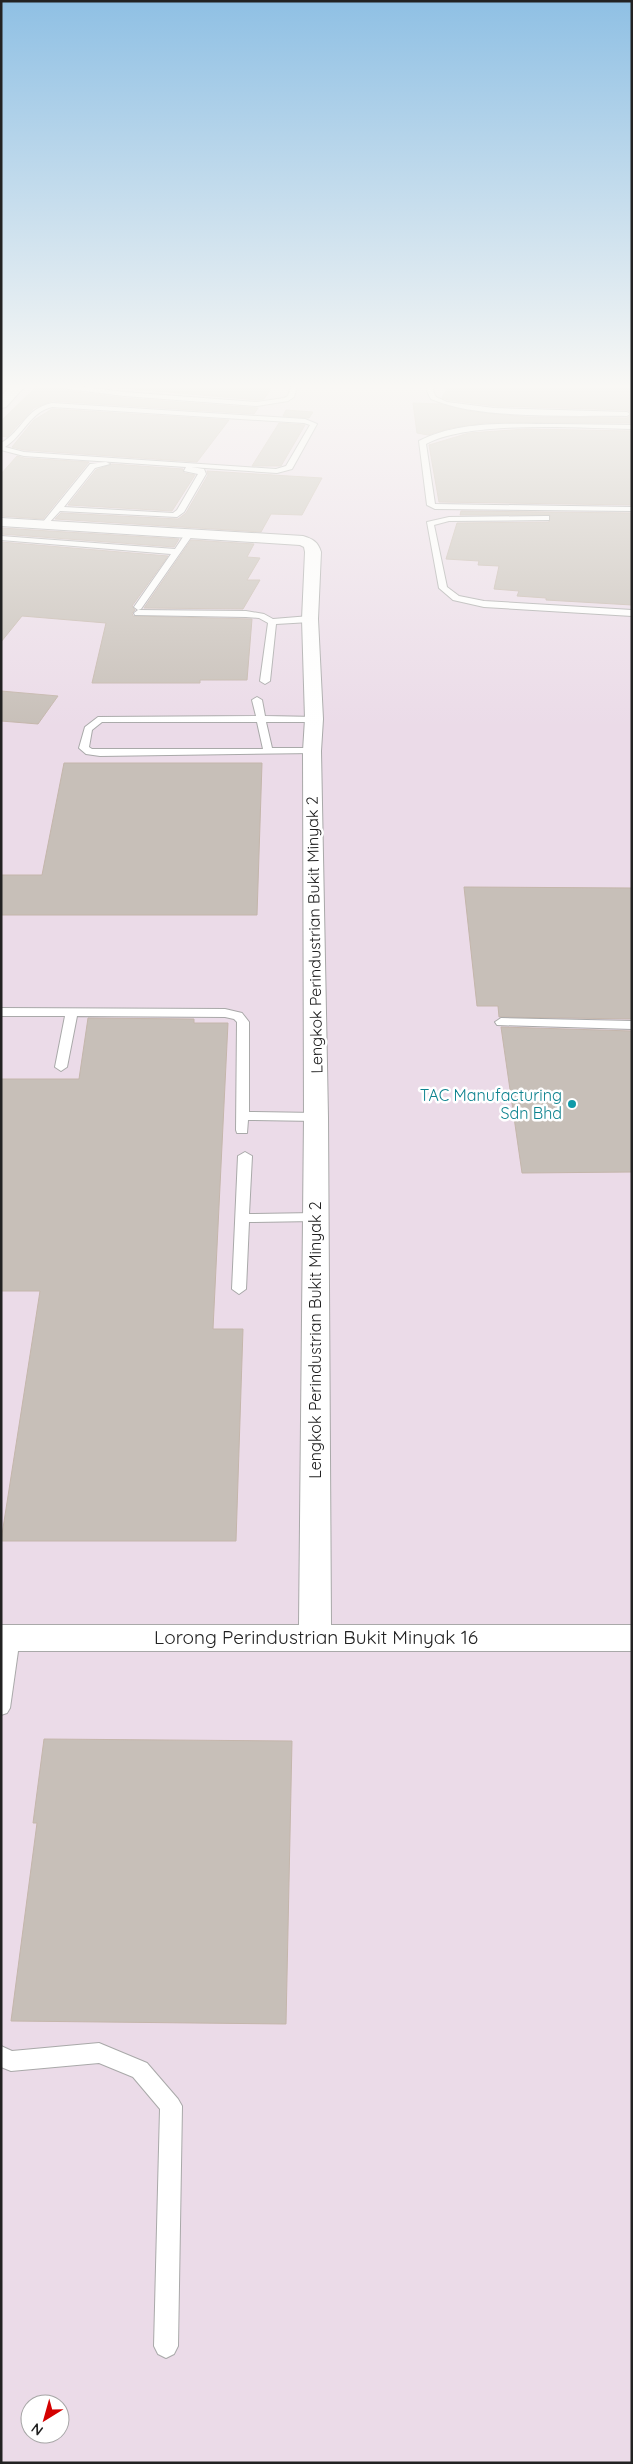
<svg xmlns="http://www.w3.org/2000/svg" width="633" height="2464" font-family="Quicksand,sans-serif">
  <rect width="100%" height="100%" fill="#f2efe9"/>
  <path fill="#ebdbe8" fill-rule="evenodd" d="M1 384H632V2463H1ZM30 2404H60V2434H30Z"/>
  <g fill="#c7bfb8" stroke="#c4b6ab">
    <polygon points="39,384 58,384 68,391 124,398 258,408 254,414 52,401 34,408 7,437 1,436 1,421"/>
    <polygon points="78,384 274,384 264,399 257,400"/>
    <polygon points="449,384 632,384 632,413 627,410 494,406 448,400 442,398"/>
    <polygon points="413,403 439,404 474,412 527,417 627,418 632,415 632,423 485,423 451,428 428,435 417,433"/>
    <polygon points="52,409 229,420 197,462 24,450 12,447 34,420"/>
    <polygon points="286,410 313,412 309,418 283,416"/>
    <polygon points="279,423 305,425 281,466 252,466"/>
    <polygon points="526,429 632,431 632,505 439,502 429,445 469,433"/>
    <polygon points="17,456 24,458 89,462 43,519 1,516 1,474"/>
    <polygon points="112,464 183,469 184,473 195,475 172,511 68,505 96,470"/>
    <polygon points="207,471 322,478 302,515 271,514 261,532 55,519 61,513 178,519 186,513 208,475"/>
    <polygon points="461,511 632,513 632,605 546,600 546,598 517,596 519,591 494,589 499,566 478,565 479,561 446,559 457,523 549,522 550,515 460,515"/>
    <polygon points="1,528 179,539 174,547 1,534"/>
    <polygon points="191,540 254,544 247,557 260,558 247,580 260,580 243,609 144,608"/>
    <polygon points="1,542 168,556 132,606 135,610 132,613 133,616 252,619 247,680 200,680 200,683 92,683 106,623 22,616 1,642"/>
    <polygon points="1,691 58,696 38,724 1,721"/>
    <polygon points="64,763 262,763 257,915 1,915 1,875 42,875"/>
    <polygon points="464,887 632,888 632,1019 499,1017 498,1006 477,1006"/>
    <polygon points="88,1018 194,1019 194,1023 228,1023 213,1329 243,1329 236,1541 1,1541 40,1291 1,1291 1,1079 79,1079"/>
    <polygon points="501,1027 632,1031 632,1172 522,1173"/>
    <polygon points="44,1739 292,1741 286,2024 11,2021 37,1823 33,1823"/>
  </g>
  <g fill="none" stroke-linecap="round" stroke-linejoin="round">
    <defs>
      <g id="lane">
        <polygon points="60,384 124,392 257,402 284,398 288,396 292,384 298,384 294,397 288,401 257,406 124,396 68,389"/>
        <path d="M428 384H434L433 391 436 397 447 402 494 408 627 412 630 414 627 416C573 415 479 420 431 399L427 391Z"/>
        <path d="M52 403 305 419 317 424 292 469 277 473 191 467 204 469 206 474 184 512 177 517 60 511 46 526 42 524 43 522 90 464 106 462 110 464 95 468 64 507 173 513 177 510 198 474 184 471 186 467 24 456 1 450V443C23 431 24 409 52 403ZM52 407 304 423 310 425 286 466 276 469 24 452 5 447C23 436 30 412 52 407Z"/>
        <path d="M555 424 632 425V429C580 428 469 420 426 444L435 504 632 507V511L435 509 427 505 419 441C459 420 511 424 555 424Z"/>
        <polygon points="546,516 549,516 549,520 449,521 434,525 447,587 459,596 484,601 632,610 632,616 484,607 453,600 439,588 427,522 449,517"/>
        <polygon points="187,531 194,533 141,609 138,610 134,607 171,554 1,540 1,536 175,549"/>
        <polygon points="138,610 246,611 264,614 273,619 310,616 314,619 310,622 276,624 270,681 265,684 260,681 268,623 259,618 246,617 135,615 134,613"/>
        <path d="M257 697 262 700 265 716 317 717V721L314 722H266L272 748H312L315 749V753L100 756 86 754 79 748 85 727 98 717 256 716 252 700ZM102 722H257L263 749H92L89 747 92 730Z"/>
        <polygon points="1,1008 225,1009 242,1013 249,1022 249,1112 316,1113 322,1117 316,1121 248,1120 247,1133 237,1133 236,1130 237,1022 234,1019 225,1017 77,1016 67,1067 61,1071 55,1067 65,1016 1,1016"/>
        <polygon points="501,1018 632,1021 632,1029 497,1025 495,1022"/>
        <polygon points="245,1152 252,1156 249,1214 315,1213 322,1217 315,1221 249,1222 246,1289 239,1294 232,1289 238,1156"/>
        <polygon points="11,1630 17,1632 20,1637 10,1708 7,1713 1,1715 1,1645 5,1632"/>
        <polygon points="99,2043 147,2063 178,2099 182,2106 178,2346 174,2354 166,2358 158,2354 154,2346 160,2109 133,2077 99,2063 11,2071 1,2067 1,2046 12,2051"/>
      </g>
      <g id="street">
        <polygon points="13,384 27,384 6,407 1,408 1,396"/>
        <path d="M1 518 303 536C313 539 318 542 321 552L318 619 323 719 321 751 328 1117 331 1625H632V1651H1V1625H299L304 1117 303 751 305 719 302 619 305 552 304 547 300 545 1 526Z"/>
      </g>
    </defs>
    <use href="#lane" stroke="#a9a9a9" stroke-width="2"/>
    <use href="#street" stroke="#a9a9a9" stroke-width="2"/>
    <use href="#lane" fill="#fff" fill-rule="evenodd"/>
    <use href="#street" fill="#fff" fill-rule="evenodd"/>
  </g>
  <linearGradient id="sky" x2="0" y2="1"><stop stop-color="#8fc0e4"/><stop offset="0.53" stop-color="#f9f8f5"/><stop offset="1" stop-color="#f9f8f5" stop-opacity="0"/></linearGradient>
  <rect width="633" height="729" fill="url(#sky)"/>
  <circle fill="#0f9aa8" stroke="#fff" stroke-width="2" cx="572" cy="1104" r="5"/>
  <g text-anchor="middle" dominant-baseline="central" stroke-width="5" stroke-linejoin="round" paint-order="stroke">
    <g font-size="16" fill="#222" stroke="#fff">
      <text transform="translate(314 935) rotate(-91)">Lengkok Perindustrian Bukit Minyak 2</text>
      <text transform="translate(315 1340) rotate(-90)">Lengkok Perindustrian Bukit Minyak 2</text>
    </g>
    <g font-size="16" fill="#0d838f" stroke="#fff" text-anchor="end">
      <text x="562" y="1095">TAC Manufacturing<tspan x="562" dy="18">Sdn Bhd</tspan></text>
    </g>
    <g font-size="19" fill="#222" stroke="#fff">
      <text x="316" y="1637">Lorong Perindustrian Bukit Minyak 16</text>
    </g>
  </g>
  <rect width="633" height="2464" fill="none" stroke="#222222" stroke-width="5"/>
  <g transform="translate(45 2419) rotate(217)"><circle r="24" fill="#ffffff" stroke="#a7a7a7"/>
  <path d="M0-4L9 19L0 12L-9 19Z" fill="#d40000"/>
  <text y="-8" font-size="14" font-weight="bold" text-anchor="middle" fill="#222222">N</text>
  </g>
</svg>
